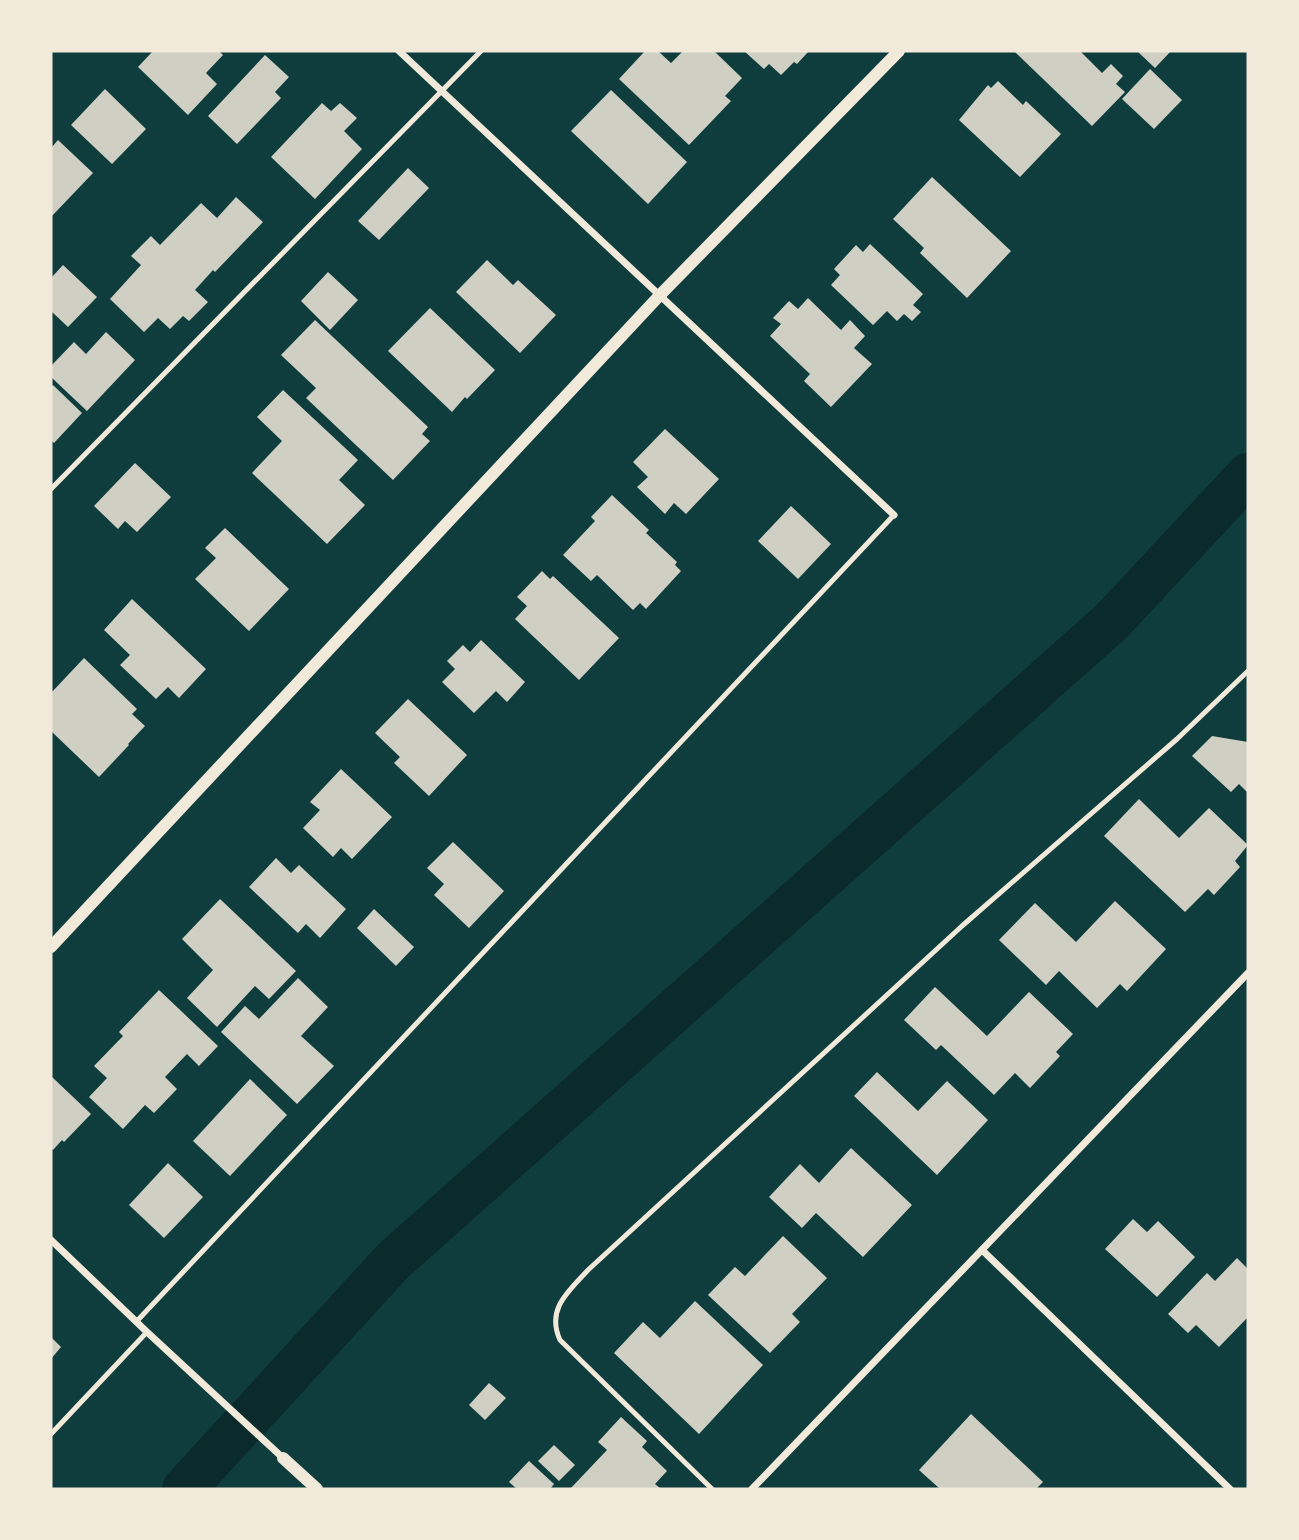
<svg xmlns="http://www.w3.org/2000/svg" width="1299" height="1540" font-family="'Titillium Web',sans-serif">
  <rect width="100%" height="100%" fill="#0f3d3e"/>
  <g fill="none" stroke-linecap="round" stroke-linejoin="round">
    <polyline stroke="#0a2a2b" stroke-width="44" points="184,1489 393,1261 1112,621 1248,475"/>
  </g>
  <g fill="#cfcfc3">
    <polygon points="153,51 219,51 223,55 206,73 217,84 188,115 138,67"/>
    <polygon points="645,51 658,51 671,63 683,51 714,51 742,78 725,96 731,101 689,145 619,79"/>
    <polygon points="744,51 809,51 797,64 794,62 781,75 769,64 764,69"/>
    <polygon points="1016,51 1080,51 1102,73 1111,64 1123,76 1116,84 1125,92 1092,126 1015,52"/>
    <polygon points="1137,51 1171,51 1155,68"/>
    <polygon points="265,55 289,77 275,92 281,98 237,144 208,116"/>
    <polygon points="1150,69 1182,100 1154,129 1122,99"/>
    <polygon points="998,81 1023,105 1026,101 1061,134 1020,177 959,120 988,85 991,88"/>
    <polygon points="105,89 146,129 112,164 71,125"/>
    <polygon points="611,90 687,162 648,204 571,131"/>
    <polygon points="322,103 331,111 340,103 357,118 344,131 362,149 315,199 271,157"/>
    <polygon points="58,140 93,173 51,217 51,148"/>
    <polygon points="408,168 429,188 379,240 358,221"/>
    <polygon points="932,177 1011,251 967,298 920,253 924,248 893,219"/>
    <polygon points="236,197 263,222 215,272 213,270 195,290 208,302 189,321 183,316 170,329 158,318 144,332 110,299 141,265 131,256 151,236 160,245 201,203 217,218"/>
    <polygon points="870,244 923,294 913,305 921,312 912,321 904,314 897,321 887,311 873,325 831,285 840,275 834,269 856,245 863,252"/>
    <polygon points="487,260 513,285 518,280 556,315 520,353 456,292"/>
    <polygon points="63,265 97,297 68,327 51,311 51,278"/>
    <polygon points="328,272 358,300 330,330 301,301"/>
    <polygon points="808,298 841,330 850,320 865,336 854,348 872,364 831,407 804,381 810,374 770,336 781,324 773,318 789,301 798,309"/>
    <polygon points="430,308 495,370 467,399 465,397 452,412 388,351"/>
    <polygon points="315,320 428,427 422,434 430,441 393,480 306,398 316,388 281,355"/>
    <polygon points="106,332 135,360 87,411 51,377 51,366 74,342 86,354"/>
    <polygon points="53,385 82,413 54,443 51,440 51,387"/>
    <polygon points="283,390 358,460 339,480 365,505 327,544 252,473 282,441 257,417"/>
    <polygon points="665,429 719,479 686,514 674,503 665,514 637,487 648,477 633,462"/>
    <polygon points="135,463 171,497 137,532 125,521 118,529 94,506"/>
    <polygon points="612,495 649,530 646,533 677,562 675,565 681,571 646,609 640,603 633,610 597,575 591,581 563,555 595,521 591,517"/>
    <polygon points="791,506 831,544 798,579 758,541"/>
    <polygon points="225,528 289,589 249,631 195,579 216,558 205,548"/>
    <polygon points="542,571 550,579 553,576 619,638 579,680 515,619 527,606 517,597"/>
    <polygon points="132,599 206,669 179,698 168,687 156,699 120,665 130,655 104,630"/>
    <polygon points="481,640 525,682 507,702 496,691 474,713 442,682 455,669 447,661 463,645 470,652"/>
    <polygon points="84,658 137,709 132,714 145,726 128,744 129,745 99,777 51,731 51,693"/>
    <polygon points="408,699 467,755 429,796 394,763 400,757 375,733"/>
    <polygon points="1212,736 1248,742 1248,793 1239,784 1231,792 1192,756"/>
    <polygon points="341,769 392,817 352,859 341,848 333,857 303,828 320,810 310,802"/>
    <polygon points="1139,799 1179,838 1209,808 1248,845 1235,861 1240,867 1214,895 1208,889 1185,912 1104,836"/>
    <polygon points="453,842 504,891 469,928 434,895 444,884 427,868"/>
    <polygon points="276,858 291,873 299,865 346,909 320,938 306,924 298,933 249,887"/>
    <polygon points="220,899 296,971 269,999 255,986 217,1027 187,998 213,970 182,939"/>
    <polygon points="1115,901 1166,949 1127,991 1120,984 1097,1008 1059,971 1046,985 999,940 1035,903 1076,942"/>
    <polygon points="374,909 414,947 396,966 357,928"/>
    <polygon points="298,978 328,1007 301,1036 334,1066 297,1104 221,1032 245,1006 259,1019"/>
    <polygon points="935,987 987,1036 1029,992 1073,1034 1056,1052 1060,1056 1030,1088 1015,1073 994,1095 941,1045 936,1050 904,1020"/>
    <polygon points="159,990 218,1046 199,1066 187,1054 165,1077 177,1089 154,1113 145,1105 123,1129 89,1097 107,1078 94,1066 123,1036 119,1032"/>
    <polygon points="877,1072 918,1111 947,1081 988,1120 937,1175 854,1096"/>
    <polygon points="51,1076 91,1114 64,1142 62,1140 53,1150 51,1148"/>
    <polygon points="250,1079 287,1115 230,1176 193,1141"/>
    <polygon points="851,1148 912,1205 863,1257 816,1213 802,1228 769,1197 800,1164 819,1183"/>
    <polygon points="168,1163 203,1197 164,1238 129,1205"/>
    <polygon points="1133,1219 1147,1232 1158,1221 1195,1257 1157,1297 1105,1249"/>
    <polygon points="783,1236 827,1278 792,1314 800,1322 770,1353 708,1295 735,1267 745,1276"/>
    <polygon points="1237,1258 1248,1269 1248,1317 1219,1347 1196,1325 1188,1333 1168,1314 1207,1273 1215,1281"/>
    <polygon points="695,1301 763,1365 699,1434 614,1353 643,1322 660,1338"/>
    <polygon points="51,1337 61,1347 51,1359"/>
    <polygon points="489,1383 506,1398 485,1420 469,1405"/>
    <polygon points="971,1414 1043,1482 1036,1489 940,1489 919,1470"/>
    <polygon points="621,1417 647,1441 642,1447 667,1471 655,1484 661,1489 570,1489 607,1450 598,1442"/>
    <polygon points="554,1445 575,1465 559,1481 538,1461"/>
    <polygon points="529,1461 554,1484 550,1489 517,1489 509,1482"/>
  </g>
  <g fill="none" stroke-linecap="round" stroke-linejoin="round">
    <g stroke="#f1e9da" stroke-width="5">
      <polyline points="51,489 481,51"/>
      <polyline points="137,1321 894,515"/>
      <polyline points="51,1434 147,1332"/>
      <path d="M712 1489 560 1340C546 1309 568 1292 588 1270L962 926 1177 739 1248 671"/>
    </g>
    <g stroke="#f1e9da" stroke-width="7">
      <polyline points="399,51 894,515"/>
      <polyline points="51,1240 147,1332 283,1458"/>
      <polyline points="982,1250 1230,1489"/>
      <polyline points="752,1489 1248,973"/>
    </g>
    <g stroke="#f1e9da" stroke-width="12">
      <polyline points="51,947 660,295 899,51"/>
      <polyline points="283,1458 317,1489"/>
    </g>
  </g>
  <rect width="1299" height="1540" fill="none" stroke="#f1e9da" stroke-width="105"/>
</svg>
